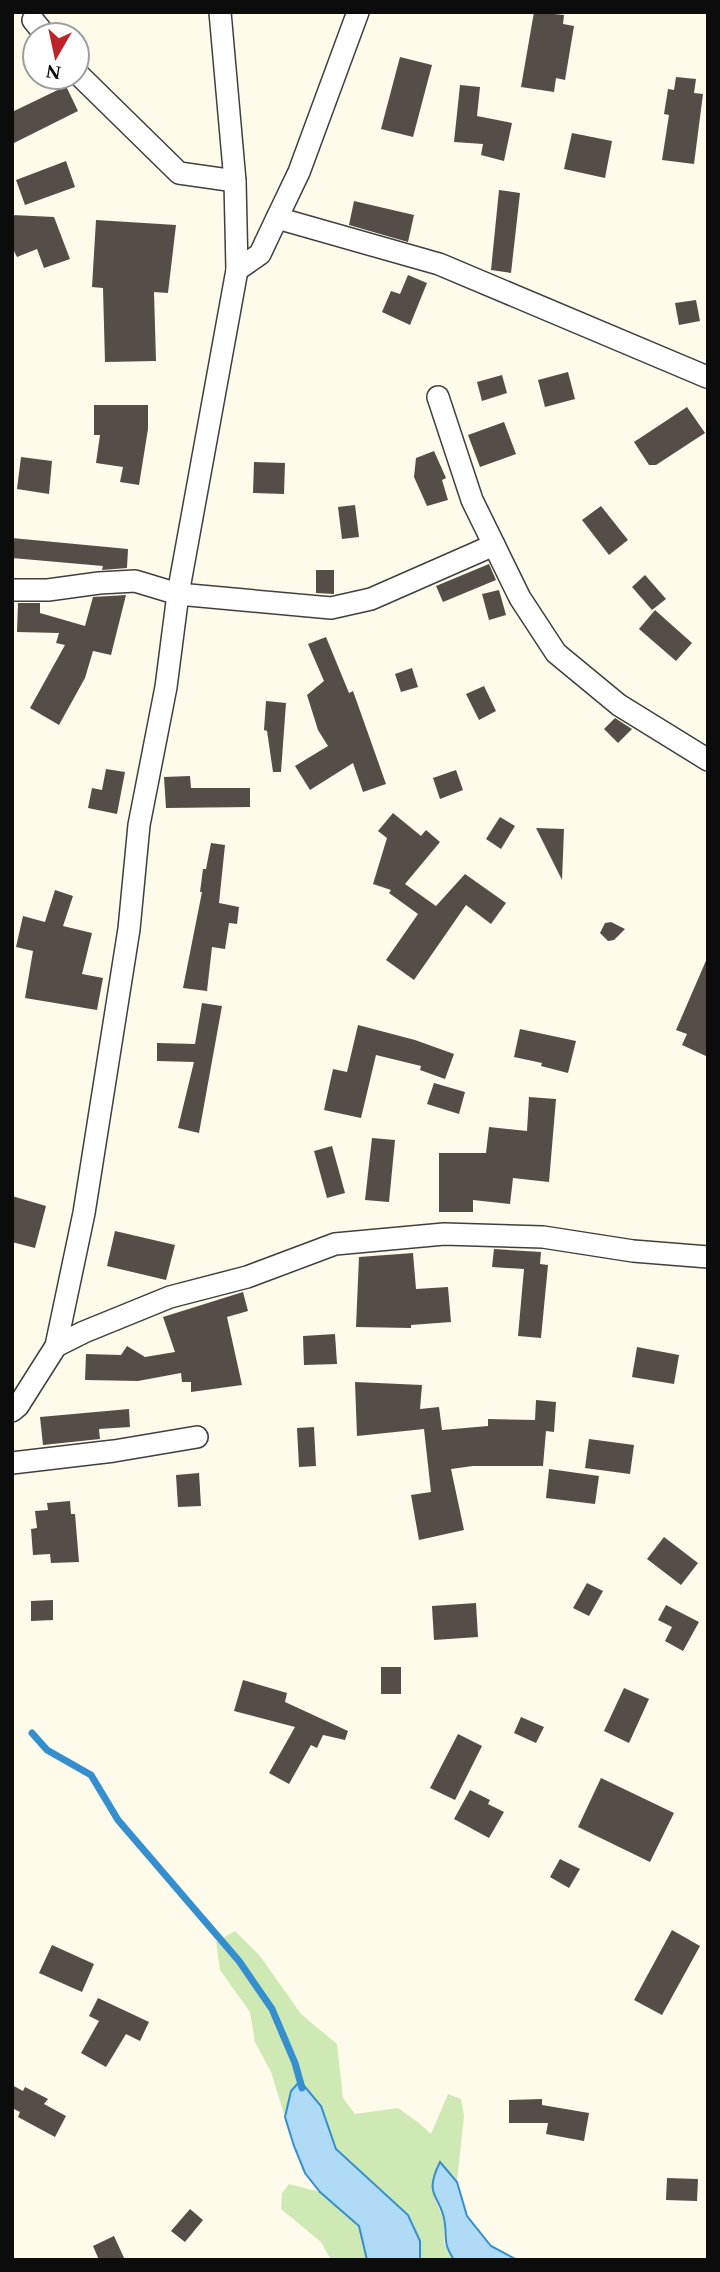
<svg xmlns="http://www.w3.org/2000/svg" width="720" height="2272" font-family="Spectral,serif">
  <rect width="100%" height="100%" fill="#fffbeb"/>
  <g fill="#cfe9b5">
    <polygon points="235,1931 260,1956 301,2014 337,2044 343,2098 355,2114 398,2108 419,2123 431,2134 448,2094 461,2099 464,2116 457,2182 440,2162 434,2197 445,2222 444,2244 454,2260 420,2260 419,2241 408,2215 335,2149 321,2106 291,2091 285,2117 271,2072 255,2042 250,2012 220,1970 216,1942"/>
    <polygon points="289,2184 320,2192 359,2226 367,2260 331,2260 321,2242 281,2209 282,2193"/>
  </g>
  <g fill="#afdbf7" stroke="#358fcf" stroke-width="2">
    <polygon points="300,2081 321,2106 336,2149 408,2215 420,2241 420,2260 367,2260 359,2226 320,2192 305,2173 294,2146 285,2117 291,2091"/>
    <path d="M440 2162 457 2182 467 2216 491 2246 517 2260H454C443 2242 447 2243 445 2224 442 2195 422 2198 440 2162Z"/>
  </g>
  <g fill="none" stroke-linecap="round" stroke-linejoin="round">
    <polyline stroke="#358fcf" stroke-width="7" points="32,1733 47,1750 91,1775 118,1820 239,1961 272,2009 295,2063 302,2088"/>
  </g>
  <g fill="#554d48">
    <polygon points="534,12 564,15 563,24 574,26 565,80 556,78 554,92 521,87"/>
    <polygon points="400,57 432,65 413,137 381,129"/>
    <polygon points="676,77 696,79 694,93 703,94 694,164 662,160 669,115 664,114 668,89 674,90"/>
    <polygon points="460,85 480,87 477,116 512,123 504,161 481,155 483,144 454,142"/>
    <polygon points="66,86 78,111 12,144 12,112"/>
    <polygon points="572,133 612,141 605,178 564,169"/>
    <polygon points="66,161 75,187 25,205 16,180"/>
    <polygon points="499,190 520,193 511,273 491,270"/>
    <polygon points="354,201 414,215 408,242 349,225"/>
    <polygon points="12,215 54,217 70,259 44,268 37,249 17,257 12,247"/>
    <polygon points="96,220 176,225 168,293 154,292 156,361 105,362 103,288 92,287"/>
    <polygon points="408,275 427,283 410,325 382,312 391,291 400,294"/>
    <polygon points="696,300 700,321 679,325 675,303"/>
    <polygon points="568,372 575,399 545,407 538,380"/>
    <polygon points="502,375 507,393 482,401 477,382"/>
    <polygon points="94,405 148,405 148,429 139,485 120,482 123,467 96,463 100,435 94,435"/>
    <polygon points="687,407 705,433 656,465 649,465 634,442"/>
    <polygon points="504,422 516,454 480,467 468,435"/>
    <polygon points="434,451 446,478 442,480 448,500 427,506 414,477 416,458"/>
    <polygon points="21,457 52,461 49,494 17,489"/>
    <polygon points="254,462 285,463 284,494 253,493"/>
    <polygon points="355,505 359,537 342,539 338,507"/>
    <polygon points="601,506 628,540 609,555 582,520"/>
    <polygon points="12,538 128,549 127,568 102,570 103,566 12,558"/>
    <polygon points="489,564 496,580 443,602 436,586"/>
    <polygon points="316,570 334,570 334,594 316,593"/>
    <polygon points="645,575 666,599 652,610 632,587"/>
    <polygon points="499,590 506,615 489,620 482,594"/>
    <polygon points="126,595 111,655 93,651 85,678 59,725 30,708 65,645 56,643 59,633 17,632 18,603 40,603 40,613 85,626 93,597"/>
    <polygon points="655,610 692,643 676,661 639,629"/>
    <polygon points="326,637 349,693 353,691 386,784 363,792 353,763 310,790 295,766 328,746 318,730 307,695 324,681 308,644"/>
    <polygon points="412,668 418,687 401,692 395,674"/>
    <polygon points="484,686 496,711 479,720 466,694"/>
    <polygon points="266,701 286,703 281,772 273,772 267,731 264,730"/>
    <polygon points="615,718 632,729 618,743 604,729"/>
    <polygon points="106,769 125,772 117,814 88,808 92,788 102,790"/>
    <polygon points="456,770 463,790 440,799 433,778"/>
    <polygon points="190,776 191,788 250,788 250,807 166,808 164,777"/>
    <polygon points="393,813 421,836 426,830 440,842 405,884 436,906 465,874 506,903 491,924 466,905 414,980 386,960 418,914 389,893 391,890 373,884 387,838 378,831"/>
    <polygon points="500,817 515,826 501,849 486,839"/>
    <polygon points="536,828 564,829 562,880"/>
    <polygon points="211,843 225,845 219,903 239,907 237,924 229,923 225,949 212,947 207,991 183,988 202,892 200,892 203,869 206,869"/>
    <polygon points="55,890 73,896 63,926 92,933 82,974 103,978 97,1010 25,998 33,951 16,947 23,916 45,922"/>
    <polygon points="611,922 625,929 614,940 608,941 600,933 605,923"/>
    <polygon points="708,956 708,1057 682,1045 687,1034 676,1030"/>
    <polygon points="202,1003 222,1006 199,1133 178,1128 194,1062 157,1061 157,1043 195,1044"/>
    <polygon points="358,1025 415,1040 454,1054 445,1079 420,1070 421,1066 376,1055 361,1118 324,1110 333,1069 347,1072"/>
    <polygon points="520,1029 576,1041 568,1073 541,1066 542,1063 514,1057"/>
    <polygon points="434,1083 465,1092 459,1114 427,1104"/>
    <polygon points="529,1097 556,1099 549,1182 513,1178 510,1204 473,1200 473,1212 439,1212 439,1153 486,1153 489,1127 527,1131"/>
    <polygon points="372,1138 395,1140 389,1202 365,1200"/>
    <polygon points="332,1146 345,1193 327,1198 314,1151"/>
    <polygon points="12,1196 46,1206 35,1248 12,1242"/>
    <polygon points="115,1231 175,1245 166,1280 107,1266"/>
    <polygon points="494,1249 541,1252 540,1264 548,1265 541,1338 518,1336 524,1269 492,1267"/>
    <polygon points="413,1253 416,1289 448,1287 451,1322 411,1325 411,1328 356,1327 359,1257"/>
    <polygon points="243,1292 248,1311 227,1317 242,1385 191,1392 191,1382 182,1382 181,1373 138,1381 85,1380 86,1354 121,1355 127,1346 145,1357 175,1352 163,1317"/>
    <polygon points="335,1334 337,1364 304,1365 303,1336"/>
    <polygon points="637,1347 679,1355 674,1384 632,1377"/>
    <polygon points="355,1382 422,1385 420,1409 439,1407 442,1430 488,1426 488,1419 535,1420 536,1400 556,1402 554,1432 546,1431 543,1466 473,1466 451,1469 464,1530 419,1540 411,1495 431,1492 424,1429 357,1436"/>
    <polygon points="129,1409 130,1427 99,1429 100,1439 43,1445 40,1417"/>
    <polygon points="314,1427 316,1466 299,1467 297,1428"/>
    <polygon points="589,1439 634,1445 630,1474 585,1468"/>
    <polygon points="549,1469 599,1476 595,1504 546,1498"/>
    <polygon points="199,1473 201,1506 178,1507 176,1475"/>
    <polygon points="70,1501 71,1514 75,1514 79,1562 51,1563 50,1554 33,1555 31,1529 37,1528 35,1511 48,1510 47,1503"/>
    <polygon points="664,1537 698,1563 681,1585 647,1559"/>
    <polygon points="587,1583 603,1591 589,1616 573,1608"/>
    <polygon points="53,1600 53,1620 31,1621 31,1601"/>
    <polygon points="476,1603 478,1637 434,1640 432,1606"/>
    <polygon points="666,1605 699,1622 683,1651 665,1641 672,1627 658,1620"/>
    <rect x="381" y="1667" width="20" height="27"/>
    <polygon points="243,1680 287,1693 285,1702 348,1731 345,1740 323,1735 317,1748 311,1745 289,1784 269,1773 295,1727 234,1711"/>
    <polygon points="624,1688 649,1699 629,1743 604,1731"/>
    <polygon points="521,1717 544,1727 536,1743 514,1733"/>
    <polygon points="458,1734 482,1746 455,1800 430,1788"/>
    <polygon points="601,1778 674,1813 650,1862 578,1827"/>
    <polygon points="470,1790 490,1800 488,1804 504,1812 489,1838 454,1819"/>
    <polygon points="560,1859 580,1869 569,1888 550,1877"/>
    <polygon points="672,1930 700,1946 662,2015 634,2000"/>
    <polygon points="52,1945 94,1964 82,1992 39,1973"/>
    <polygon points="98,1998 149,2022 140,2041 126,2034 106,2067 81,2053 99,2021 89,2016"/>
    <polygon points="12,2085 23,2091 25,2087 48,2099 44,2104 66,2116 55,2137 18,2117 20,2112 12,2108"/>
    <polygon points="542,2099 542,2105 589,2113 584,2141 546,2134 548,2123 509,2123 509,2100"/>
    <polygon points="667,2178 698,2179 697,2201 666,2200"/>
    <polygon points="190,2209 203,2220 185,2242 171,2231"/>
    <polygon points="114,2236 125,2260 99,2260 93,2246"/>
  </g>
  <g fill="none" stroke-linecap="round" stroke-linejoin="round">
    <defs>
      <g id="minor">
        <polyline points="33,20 45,35"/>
        <polyline points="77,73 179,173 235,181"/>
        <polyline points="277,218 439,264 707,377"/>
        <polyline points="237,270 260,254 277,218 299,172 358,12"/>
        <polyline points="438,397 472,500 520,598 556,653 619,705 708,760"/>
        <polyline points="12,590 48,590 99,583 135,581 178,594 331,608 371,599 494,545"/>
        <polyline points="56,1346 84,1332 170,1297 247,1277 335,1244 444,1234 543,1237 633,1251 708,1257"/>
        <polyline points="12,1411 18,1406 56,1346 84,1213 129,929 139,825 166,687 178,594 237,270 235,181 220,12"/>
        <polyline points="12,1463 114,1451 197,1437"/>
      </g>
    </defs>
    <use href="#minor" stroke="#3f3f3f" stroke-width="24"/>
    <use href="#minor" stroke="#fff" stroke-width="21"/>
  </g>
  <rect width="720" height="2272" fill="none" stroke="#0c0c0c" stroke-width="28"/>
  <g transform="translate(56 56) rotate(189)"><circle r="33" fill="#ffffff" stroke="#9e9e9e" stroke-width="2"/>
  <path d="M0-5L12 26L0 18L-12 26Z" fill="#bd2328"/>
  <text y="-10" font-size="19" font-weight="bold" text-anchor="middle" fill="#0c0c0c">N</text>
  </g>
</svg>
